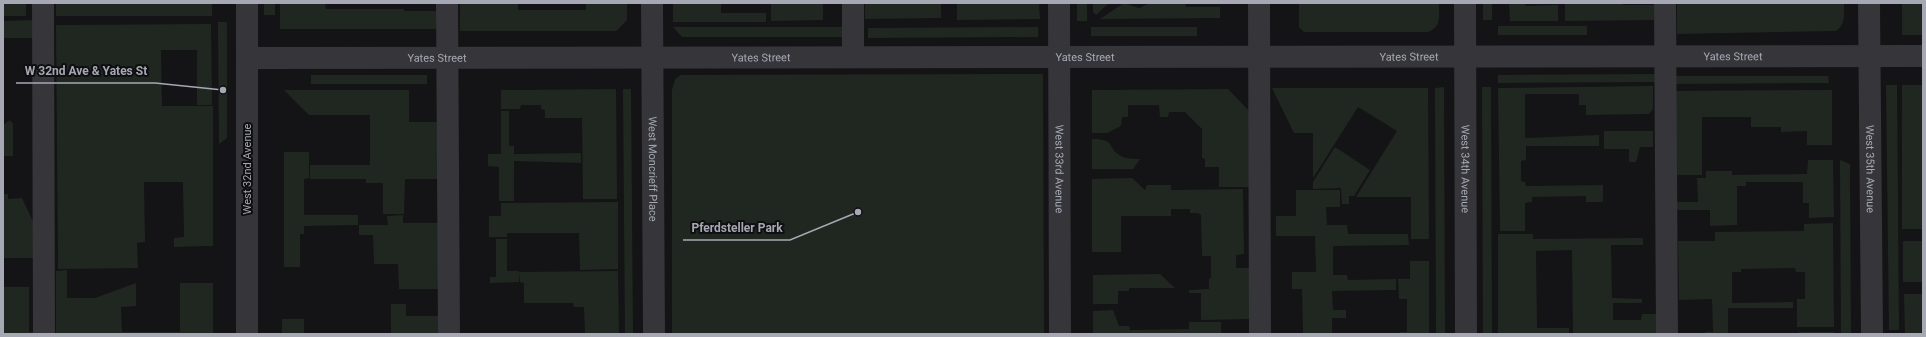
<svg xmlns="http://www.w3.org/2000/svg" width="1926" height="337" font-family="Roboto,sans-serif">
  <rect width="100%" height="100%" fill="#141315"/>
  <g fill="#202721">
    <rect x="3" y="3" width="23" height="13"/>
    <rect x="56" y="3" width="156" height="13"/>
    <rect x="264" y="3" width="11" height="12"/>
    <polygon points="280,3 325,3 326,9 404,9 404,11 438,11 438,29 280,29"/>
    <polygon points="460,3 518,3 518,10 586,10 586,3 627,3 627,20 616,31 460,31"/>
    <polygon points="673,3 721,3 721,13 766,13 766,22 673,22"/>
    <polygon points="771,3 823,3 823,20 771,21"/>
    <polygon points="865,3 941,3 941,18 865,19"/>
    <polygon points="957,3 1039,3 1040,19 957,20"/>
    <rect x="1077" y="3" width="10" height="18"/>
    <polygon points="1093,3 1109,3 1096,15 1093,12"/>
    <polygon points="1124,3 1139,8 1150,3 1185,3 1186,7 1220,7 1220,18 1100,19"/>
    <path d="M1299 3H1439C1439 15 1442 27 1428 32H1304L1299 27Z"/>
    <rect x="1483" y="3" width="9" height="17"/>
    <polygon points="1509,3 1525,3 1525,6 1558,5 1558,21 1510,21"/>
    <polygon points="1565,3 1622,3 1623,5 1654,5 1654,20 1565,21"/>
    <path d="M1677 3H1844C1844 14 1846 24 1836 31L1677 34Z"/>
    <rect x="1902" y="3" width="21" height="32"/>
    <polygon points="36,20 36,38 3,38 3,21"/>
    <polygon points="218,22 227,22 227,138 219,144"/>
    <polygon points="211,24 212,105 197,105 197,50 161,50 162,106 213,106 213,246 174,247 174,238 184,237 183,182 144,182 145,242 137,243 138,268 58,269 56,25"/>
    <rect x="1498" y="26" width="89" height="9"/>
    <polygon points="673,27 844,27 844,37 682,37"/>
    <polygon points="1038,27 1038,37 868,38 868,28"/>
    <rect x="1091" y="27" width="106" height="9"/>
    <polygon points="1043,74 1044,334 672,334 672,90 675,79 681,75"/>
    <polygon points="1655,74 1655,82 1498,83 1498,75"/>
    <rect x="311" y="75" width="116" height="9"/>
    <polygon points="1671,76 1828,76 1829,83 1671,84"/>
    <polygon points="1886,85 1897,85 1899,330 1889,330"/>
    <rect x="1902" y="85" width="21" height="144"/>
    <polygon points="1653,86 1653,109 1649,114 1586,115 1586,105 1579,105 1579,94 1525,94 1525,138 1599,135 1599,146 1526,146 1526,160 1521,161 1521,181 1525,182 1526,186 1603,185 1603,202 1586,202 1586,196 1532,197 1532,202 1525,203 1525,231 1500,231 1498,88"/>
    <polygon points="1444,87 1445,334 1436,334 1435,88"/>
    <polygon points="1482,87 1491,87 1492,334 1483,334"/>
    <polygon points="1272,88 1428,88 1429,239 1411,239 1411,197 1356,197 1397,131 1358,107 1313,178 1313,133 1294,133"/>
    <polygon points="616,89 617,199 583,199 582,118 545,118 545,110 541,109 541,105 521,105 520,109 501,109 501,90"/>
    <polygon points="623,89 631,89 633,334 625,334"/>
    <polygon points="1228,89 1251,113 1251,187 1219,187 1219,167 1205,167 1205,159 1202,158 1202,129 1185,112 1169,112 1168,117 1160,117 1159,105 1128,105 1128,117 1122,117 1121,126 1107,133 1092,133 1092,90"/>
    <polygon points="284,90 409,90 409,122 439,122 439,179 405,179 404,214 383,214 383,183 366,183 366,179 310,179 310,165 370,165 370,115 309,115"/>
    <polygon points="1832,90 1832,145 1807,145 1807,131 1781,132 1781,127 1751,127 1751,117 1702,117 1702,175 1675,175 1674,91"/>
    <polygon points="501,111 509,111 509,146 514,146 514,154 581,153 581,163 514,161 514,201 499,201 499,167 488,166 488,154 501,154"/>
    <polygon points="10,120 13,124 13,156 3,156 3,125"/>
    <polygon points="1604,131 1653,131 1653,147 1640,147 1636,162 1629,162 1629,149 1604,149"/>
    <path d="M1092 139C1117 139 1106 148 1121 156 1127 159 1134 159 1140 159L1133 169H1092Z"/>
    <polygon points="1335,147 1370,170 1354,196 1349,196 1349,204 1342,204 1341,188 1313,189 1313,182"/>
    <polygon points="284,152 309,152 309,178 304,179 304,215 358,215 358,225 304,226 304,234 300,234 300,267 284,267"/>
    <polygon points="1808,160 1833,160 1834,217 1809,218 1809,203 1803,203 1803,182 1746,182 1746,186 1737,186 1737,225 1710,226 1710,210 1677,210 1677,202 1698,202 1697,178 1706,178 1706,171 1732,171 1732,175 1807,174"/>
    <polygon points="1840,160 1850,164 1851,334 1841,334"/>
    <polygon points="1132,178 1145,190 1147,185 1171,185 1171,190 1243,189 1244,254 1236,255 1236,268 1250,268 1251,319 1201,320 1201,293 1189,293 1189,290 1209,289 1209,279 1211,278 1211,256 1202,256 1201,215 1198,213 1190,213 1190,209 1171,209 1171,216 1121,216 1121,252 1092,252 1092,179"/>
    <polygon points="1296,190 1340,190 1340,207 1326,207 1327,225 1347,225 1348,234 1408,234 1409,245 1333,246 1333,275 1347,275 1348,280 1396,279 1396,290 1332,291 1333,310 1346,310 1346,318 1332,318 1332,334 1303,334 1302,289 1292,289 1292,272 1316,272 1315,236 1276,236 1276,216 1296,216"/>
    <polygon points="3,194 8,194 8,199 22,198 37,230 38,258 3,258"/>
    <polygon points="618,202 618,269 580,270 579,233 507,233 507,237 489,237 489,216 501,216 501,203"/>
    <polygon points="403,215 403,223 439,223 439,289 399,289 398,264 374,264 373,235 359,235 359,225 388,225 387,216"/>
    <polygon points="1833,223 1834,327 1797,327 1797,299 1805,299 1805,272 1796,272 1795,268 1741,269 1741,272 1732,272 1732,303 1793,302 1793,308 1728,308 1728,334 1705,334 1705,332 1713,332 1712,299 1679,300 1678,241 1715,241 1715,232 1804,231 1804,224"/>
    <polygon points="1498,234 1533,234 1533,239 1643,238 1643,245 1611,245 1612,298 1642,299 1642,303 1613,303 1613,320 1641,320 1642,314 1657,314 1657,334 1573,334 1572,250 1536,251 1537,328 1569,328 1569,334 1498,334"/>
    <polygon points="496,239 507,239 507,271 519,271 519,282 490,283 490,277 496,277"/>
    <rect x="1903" y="241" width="20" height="41"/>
    <polygon points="3,260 3,287 29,287 29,332 37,332 37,334 3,334"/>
    <polygon points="1410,261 1429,261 1429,334 1400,334 1400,332 1407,332 1407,299 1399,299 1398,279 1410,279"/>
    <polygon points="67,270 67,298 95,298 136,283 136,306 121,307 122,332 180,332 180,283 213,283 213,334 56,334 56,271"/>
    <polygon points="618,271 619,334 585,334 584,307 574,307 573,303 524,303 524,283 520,282 519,272"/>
    <polygon points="1160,274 1175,288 1129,288 1129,291 1118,291 1118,304 1093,304 1093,275"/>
    <polygon points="1904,294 1923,294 1923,334 1905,334"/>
    <polygon points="391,304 406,304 406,316 443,316 444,334 391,334"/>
    <polygon points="1113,310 1119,326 1129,326 1130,330 1189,329 1189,322 1221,322 1221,334 1093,334 1093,311"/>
    <rect x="282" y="319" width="22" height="15"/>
    <polygon points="1799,332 1834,332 1835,334 1799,334"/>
  </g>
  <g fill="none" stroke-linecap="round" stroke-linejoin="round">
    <g stroke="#35353a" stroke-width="22">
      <polyline points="43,3 44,334"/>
      <polyline points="247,3 247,334"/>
      <polyline points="447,3 449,334"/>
      <path id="s1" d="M652 3 654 334"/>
      <polyline points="853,3 853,57"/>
      <path id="s2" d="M1059 3 1060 334"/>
      <polyline points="1259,3 1260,334"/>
      <path id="s3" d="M1465 3 1466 334"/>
      <polyline points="1665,3 1667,334"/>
      <path id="s4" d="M1869 3 1872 334"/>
      <path id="s5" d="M247 58 1923 56"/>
    </g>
  </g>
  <g text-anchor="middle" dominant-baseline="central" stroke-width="4" stroke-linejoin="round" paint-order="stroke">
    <g font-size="11" fill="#a6a9b4" stroke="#0f0e10">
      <text stroke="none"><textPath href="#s5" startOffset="1162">Yates Street</textPath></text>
      <text stroke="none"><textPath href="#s5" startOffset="1486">Yates Street</textPath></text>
      <text stroke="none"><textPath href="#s5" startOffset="514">Yates Street</textPath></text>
      <text stroke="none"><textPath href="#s5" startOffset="838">Yates Street</textPath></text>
      <text stroke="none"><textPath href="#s5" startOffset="190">Yates Street</textPath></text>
      <text stroke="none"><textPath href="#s3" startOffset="166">West 34th Avenue</textPath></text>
      <text stroke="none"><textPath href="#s4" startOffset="166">West 35th Avenue</textPath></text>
      <text transform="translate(247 169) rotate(-90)">West 32nd Avenue</text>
      <text stroke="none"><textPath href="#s1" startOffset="166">West Moncrieff Place</textPath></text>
      <text stroke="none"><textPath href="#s2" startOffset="166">West 33rd Avenue</textPath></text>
    </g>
  </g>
  <path fill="none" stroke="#a6a9b4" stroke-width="1.5" d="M223 90L155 83H16M858 212L790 240H683"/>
  <g fill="#a6a9b4" stroke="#0f0e10" stroke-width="1.5">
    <circle cx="223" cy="90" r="4"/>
    <circle cx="858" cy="212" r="4"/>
  </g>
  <g font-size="12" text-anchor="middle" font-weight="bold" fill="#a6a9b4" stroke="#0f0e10" stroke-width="4" stroke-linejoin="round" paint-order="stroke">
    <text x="86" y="75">W 32nd Ave &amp; Yates St</text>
    <text x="737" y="232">Pferdsteller Park</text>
  </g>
  <rect width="1926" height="337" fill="none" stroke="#a6a9b4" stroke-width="8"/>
</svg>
